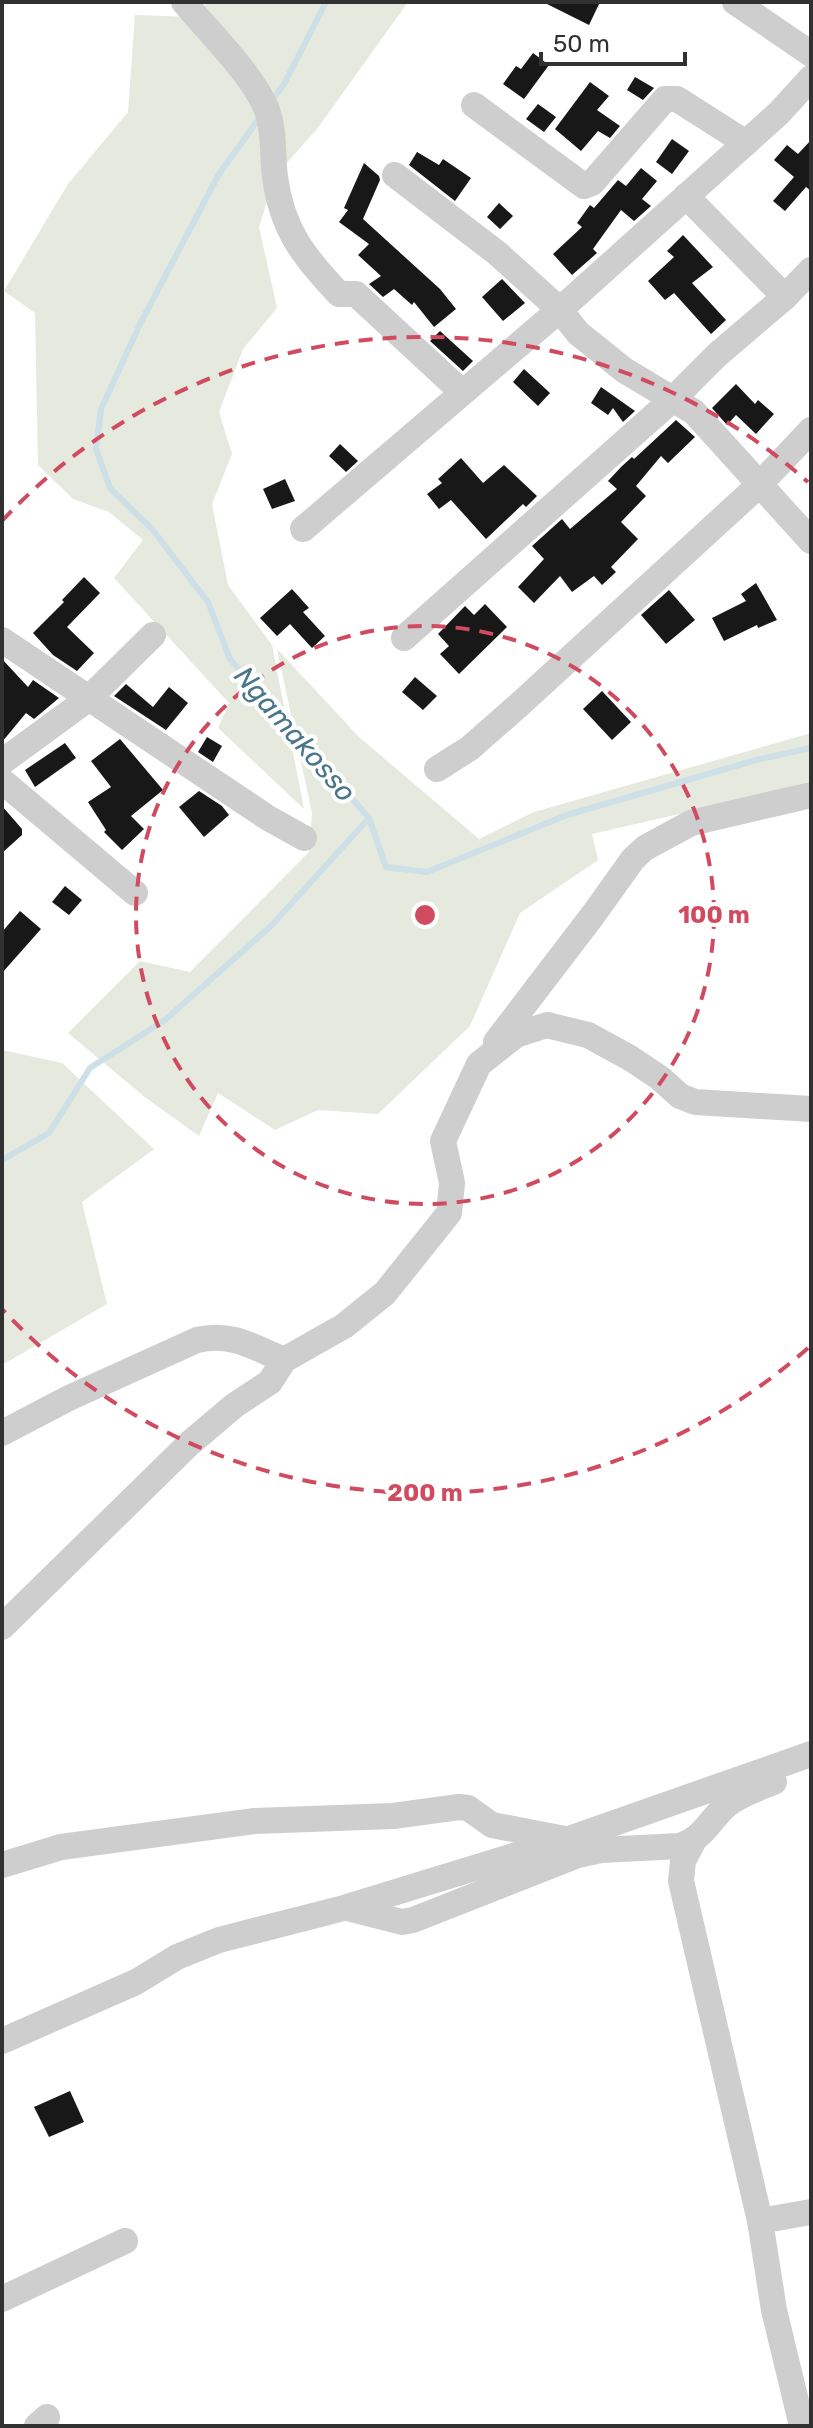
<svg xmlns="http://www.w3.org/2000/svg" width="813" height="2428" font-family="Rubik,sans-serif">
  <rect width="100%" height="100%" fill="#fff"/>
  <g fill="#e5e9de">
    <polygon points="207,2 408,2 317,129 275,176 259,227 277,308 243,349 219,412 232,454 212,504 228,585 272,645 304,809 218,728 229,703 114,578 143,540 109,512 73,499 38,465 35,313 4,291 68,184 128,112 135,15 192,17"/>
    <polygon points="277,649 359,737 479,839 534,812 811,733 811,781 736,801 592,834 598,860 520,913 470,1026 378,1114 318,1110 275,1130 218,1093 199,1136 146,1098 68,1033 140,961 190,972 309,852 312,813"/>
    <polygon points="2,1050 62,1063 154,1149 82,1202 107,1304 2,1365"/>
  </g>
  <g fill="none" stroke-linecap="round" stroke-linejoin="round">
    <g stroke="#cddfe7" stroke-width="6">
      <polyline points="272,100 284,84 326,2"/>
      <polyline points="369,818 386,867 427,872 567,815 756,760 811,748"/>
      <polyline points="2,1160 49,1133 90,1068 165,1020 271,926 369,818 230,659 208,602 152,529 110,488 96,449 101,409 140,324 219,174 261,116"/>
    </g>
  </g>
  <g fill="#181818">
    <polygon points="543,2 600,2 589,25"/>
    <polygon points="533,53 549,65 524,99 503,84 516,66 521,69"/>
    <polygon points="635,77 654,88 643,100 627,90"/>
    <polygon points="590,82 609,96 597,110 620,126 610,138 598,131 581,151 555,129"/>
    <polygon points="538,104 556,117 544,132 526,119"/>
    <polygon points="672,139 689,151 672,174 656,162"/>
    <polygon points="811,140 811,191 806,187 785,211 773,201 794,177 774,160 787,145 798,154"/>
    <polygon points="417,152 439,165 443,159 471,178 455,201 409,165"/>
    <polygon points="364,163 379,176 380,180 363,219 440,289 456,309 434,327 414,302 412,305 394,289 383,297 369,284 381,276 358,255 369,244 339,222 348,210 344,208"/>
    <polygon points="641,168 657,181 642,199 651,206 634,221 621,210 593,249 597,253 572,275 553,254 582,227 577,223 590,205 594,208 618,180 626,186"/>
    <polygon points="499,203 513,216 500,229 487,217"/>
    <polygon points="683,235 713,267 692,283 726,320 711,334 674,293 665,300 648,281 674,257 667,251"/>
    <polygon points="502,279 525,303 503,321 482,297"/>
    <polygon points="440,331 473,361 463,371 430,341"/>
    <polygon points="524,369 550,393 538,406 513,382"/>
    <polygon points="736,384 755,404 758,400 774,414 756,434 736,415 727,425 712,408"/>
    <polygon points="601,387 635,411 623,422 613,408 608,415 591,403"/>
    <polygon points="676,420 695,437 668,463 661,456 636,486 646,496 621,522 638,539 611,567 616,572 602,585 594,576 572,592 560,576 534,603 518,587 544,559 532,546 562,519 570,529 617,489 608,481 621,467 632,457 634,459"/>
    <polygon points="340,444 358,461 346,472 329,456"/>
    <polygon points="461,458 483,483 504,465 537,496 526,507 523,504 486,539 451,500 439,509 427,494 442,483 438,479"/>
    <polygon points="285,479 295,501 272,509 263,489"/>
    <polygon points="84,577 100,593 67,627 94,653 77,671 53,655 33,633 64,602 62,600"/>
    <polygon points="756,583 777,620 758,628 757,625 724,641 712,618 746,601 741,594"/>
    <polygon points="292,589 309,608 303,612 325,636 312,648 290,624 277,636 260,618"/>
    <polygon points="669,590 695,620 666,644 641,615"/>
    <polygon points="485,604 507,627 459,674 440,654 449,646 438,634 465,606 474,615"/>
    <polygon points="2,659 28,687 33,680 59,698 34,719 26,713 2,742"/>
    <polygon points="415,677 437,696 423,710 402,692"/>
    <polygon points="126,684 153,707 169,687 188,703 166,730 114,696"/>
    <polygon points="602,691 631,722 612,740 583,709"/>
    <polygon points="207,737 222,746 213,762 198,752"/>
    <polygon points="120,739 163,790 131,816 144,829 122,850 104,832 106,830 88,802 111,787 91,761"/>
    <polygon points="65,743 76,758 35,787 25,770"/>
    <polygon points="199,791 222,806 229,815 204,837 179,807"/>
    <polygon points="2,806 22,829 22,835 2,853"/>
    <polygon points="65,886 82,900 69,915 52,902"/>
    <polygon points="20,911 41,929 2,973 2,932"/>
    <polygon points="70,2091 84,2122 49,2137 34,2107"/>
  </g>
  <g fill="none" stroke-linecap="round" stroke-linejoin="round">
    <g stroke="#cecece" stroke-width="26">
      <path d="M184 2C208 31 254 76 267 110 275 132 272 155 275 177 282 230 304 257 339 294H356L462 392"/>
      <polyline points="735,2 811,54"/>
      <polyline points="474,105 584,186 592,183 665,99 677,99 746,143"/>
      <polyline points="395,175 497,253 560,310 578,333 624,370 694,412 811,541"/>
      <polyline points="686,196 785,297"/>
      <polyline points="303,529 563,307 779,113 811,78"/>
      <polyline points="404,638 673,399 717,355 785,297 811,270"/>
      <polyline points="2,640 268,818 304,838"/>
      <polyline points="2,762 88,699 153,635"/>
      <polyline points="437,769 470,748 520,704 759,485 811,430"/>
      <polyline points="2,781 135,893"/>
      <polyline points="496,1042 593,915 633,859 645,848 691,823 811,795"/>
      <path d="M2 1433 69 1398 197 1340C232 1332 253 1347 284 1360"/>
      <polyline points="2,1627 190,1443 235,1405 270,1382 284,1360 344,1326 385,1293 449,1213 452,1183 443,1141 479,1064 516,1035 547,1025 588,1035 630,1058 660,1078 680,1096 695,1102 811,1109"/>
      <polyline points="693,1842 683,1861 681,1881 760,2221 774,2310 802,2426"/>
      <polyline points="2,1865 61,1847 255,1821 393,1816 459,1807 468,1808 492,1825 565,1839"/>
      <path d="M347 1908 402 1922 413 1920 578 1855 601 1850 680 1846C704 1838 710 1819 728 1804 741 1794 759 1788 774 1782"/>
      <polyline points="2,2041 136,1982 177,1957 219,1940 344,1908 569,1839 811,1754"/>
      <polyline points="760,2221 811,2212"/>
      <polyline points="2,2299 125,2241"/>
      <polyline points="37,2426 47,2417"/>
    </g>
  </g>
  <g fill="none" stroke="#d04b5f" stroke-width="4" stroke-dasharray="14 10">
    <circle cx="425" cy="915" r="289"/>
    <path d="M808 1348A578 578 0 0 1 2 1309M2 521A578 578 0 0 1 808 482"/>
  </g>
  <g text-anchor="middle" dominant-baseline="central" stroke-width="8" stroke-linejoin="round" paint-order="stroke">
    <g font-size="28" font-style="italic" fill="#49768a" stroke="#fff">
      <text transform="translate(295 734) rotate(49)">Ngamakosso</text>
    </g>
  </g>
  <circle cx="425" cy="915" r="12" fill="#d04b5f" stroke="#fff" stroke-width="4"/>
  <g font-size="24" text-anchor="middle" font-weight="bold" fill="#d04b5f" stroke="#fff" stroke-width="8" stroke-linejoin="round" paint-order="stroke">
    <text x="714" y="923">100 m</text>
    <text x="425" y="1501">200 m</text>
  </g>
  <rect width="813" height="2428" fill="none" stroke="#313131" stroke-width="8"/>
  <path d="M541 52v12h144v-12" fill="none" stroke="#313131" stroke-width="4"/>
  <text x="553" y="52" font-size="24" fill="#313131" stroke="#ffffff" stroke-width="6" paint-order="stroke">50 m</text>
</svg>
